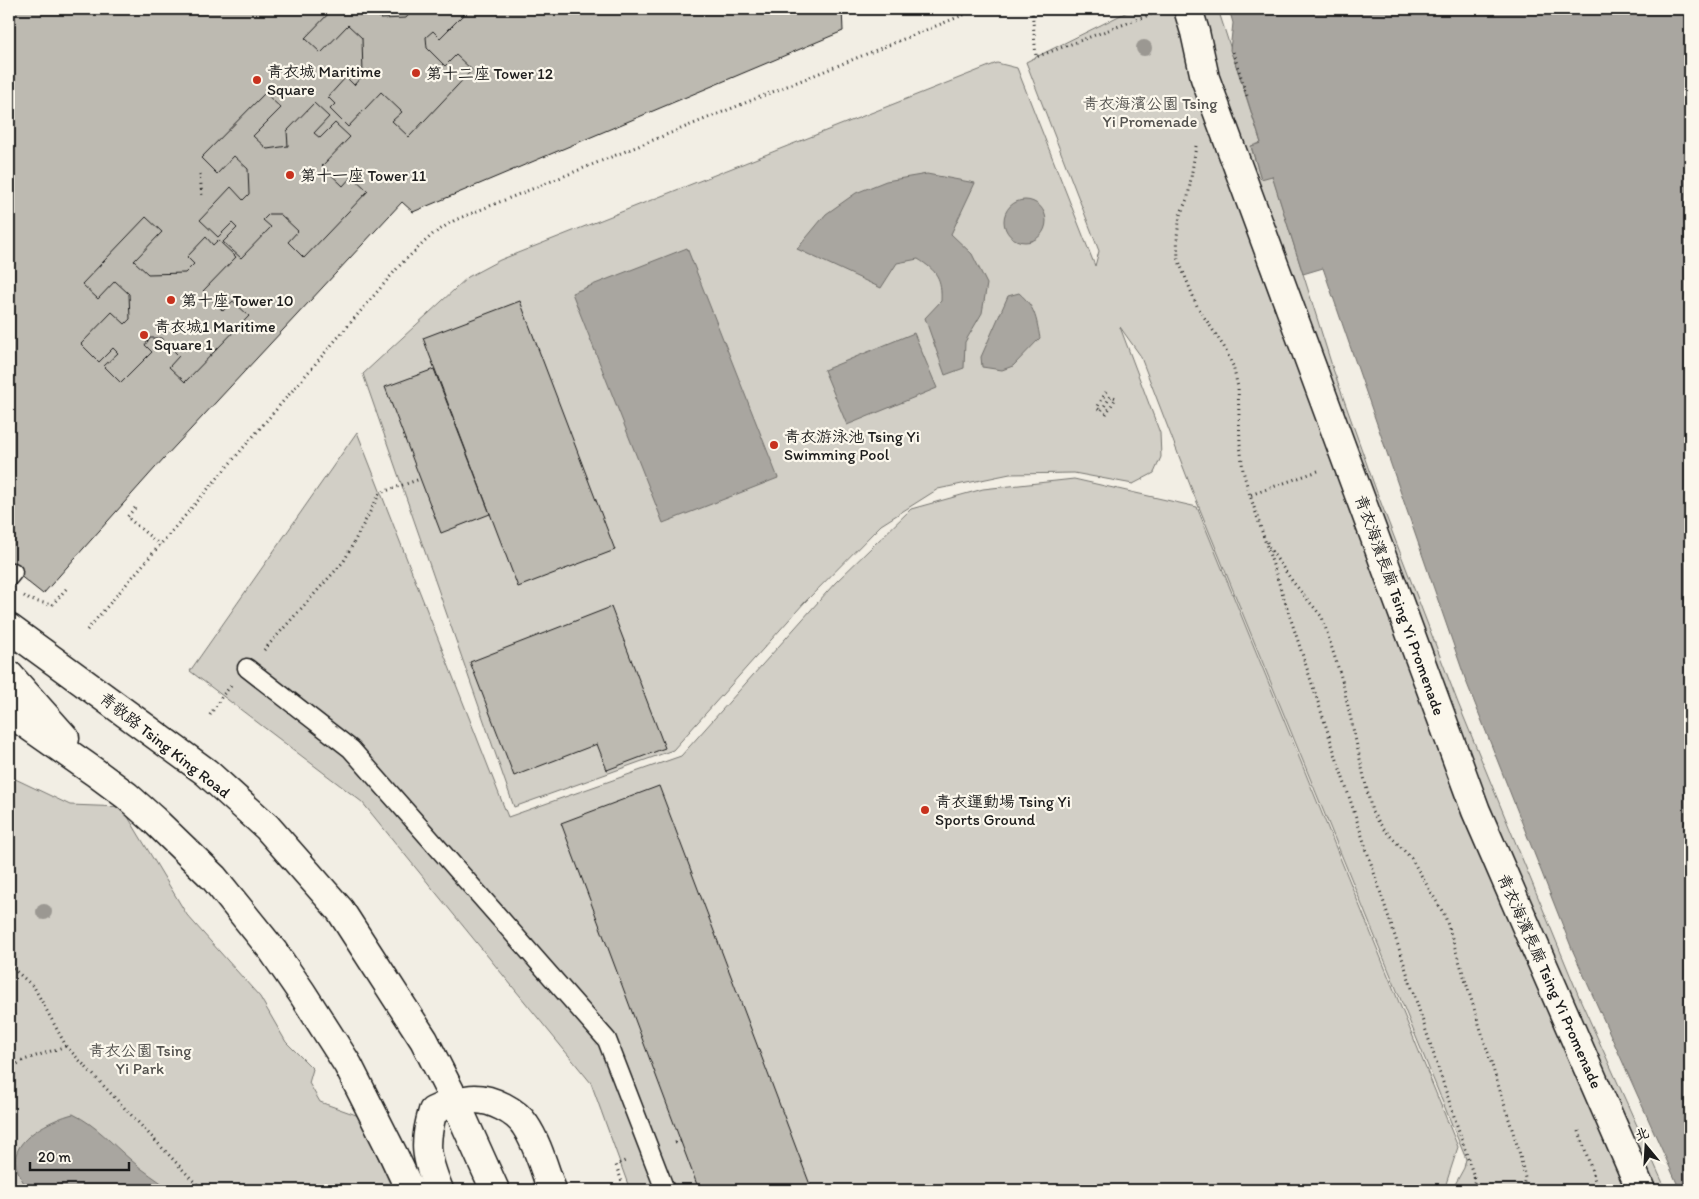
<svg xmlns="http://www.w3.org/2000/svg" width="1699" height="1199" font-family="Itim,'LXGW WenKai TC',sans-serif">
  <rect width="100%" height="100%" fill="#f2eee4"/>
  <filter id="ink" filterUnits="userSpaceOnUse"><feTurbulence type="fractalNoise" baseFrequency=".02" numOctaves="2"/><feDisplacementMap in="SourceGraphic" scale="10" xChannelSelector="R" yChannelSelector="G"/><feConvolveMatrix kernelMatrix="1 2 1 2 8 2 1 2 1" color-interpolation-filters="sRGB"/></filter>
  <g filter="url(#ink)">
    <g fill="#d2cfc6" stroke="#777671">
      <polygon points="1131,9 1218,9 1261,143 1251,147 1261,178 1272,175 1333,369 1376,490 1458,703 1580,999 1666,1190 1452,1190 1464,1168 1466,1159 1192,490 1140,355 1120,327 1160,433 1161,457 1154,473 1133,484 1074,473 1010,474 938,489 881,525 804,603 673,750 514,807 363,374 468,277 500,260 997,63 1017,68 1095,266 1099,251 1026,62 1131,10"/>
      <polygon points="357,432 508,817 681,756 835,583 911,509 983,489 1074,479 1197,507 1458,1147 1444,1190 630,1190 591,1083 362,802 190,671"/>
      <polygon points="9,776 70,805 122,807 187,915 260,997 286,1042 313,1069 309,1083 320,1102 359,1116 393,1190 9,1190"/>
    </g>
    <g fill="#a9a6a0" stroke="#716f6b">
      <polygon points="1229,9 1690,9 1690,1190 1680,1190 1572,949 1466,681 1323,268 1303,274 1272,176 1261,179 1251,146 1261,143 1240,76 1230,50 1233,23"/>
      <path d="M927 174 975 183 951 234 972 254 987 284 982 313 965 342 964 368 945 375 925 318 941 301C942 278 937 271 918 259L897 263 881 288 797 249 826 214 856 193 886 181Z"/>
      <circle cx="1025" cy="221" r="21"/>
      <polygon points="687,248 778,478 663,523 572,293"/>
      <path d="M1019 293C1035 307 1036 317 1040 338L1013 366 1002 370 982 367 981 357 1008 296Z"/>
      <polygon points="914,333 937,388 847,425 824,370"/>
      <path d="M73 1114C96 1125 111 1143 131 1160 143 1171 158 1180 171 1190H28C24 1183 18 1174 16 1165 10 1139 53 1119 73 1114Z"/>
    </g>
    <g fill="#bdbab1" stroke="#1c1c1c">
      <polygon points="9,9 842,9 843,31 413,212 402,202 164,458 43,594 9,567"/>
      <polygon points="333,9 371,9 381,19 406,18 411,12 407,9 469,9 440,38 433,31 426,37 427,48 445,66 456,55 472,70 409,137 392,121 402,112 381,92 348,127 330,109 335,104 328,97 346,77 354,85 363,75 362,38 348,25 321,53 305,38"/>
      <polygon points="265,93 281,108 253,136 267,149 288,146 287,131 314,103 329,117 314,133 320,138 335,123 350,137 322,166 343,186 352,176 368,191 304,258 288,242 298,231 280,214 269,214 263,220 271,227 241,258 223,242 237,228 232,223 218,237 200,220 231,187 243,200 249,194 248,169 234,156 217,174 201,158"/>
      <polygon points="146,217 162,232 134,261 148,274 185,273 194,264 187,257 206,237 213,245 218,240 236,257 203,291 223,311 233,301 249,316 185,382 169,367 179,356 161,338 150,338 145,345 152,352 121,383 104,366 118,353 113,348 99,362 81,344 112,312 125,324 130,319 129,294 115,281 98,299 82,284"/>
      <polygon points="520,301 615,550 518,587 423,338"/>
      <polygon points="434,369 490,514 441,533 385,387"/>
      <polygon points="611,607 665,748 607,770 597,744 514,776 470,662"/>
      <polygon points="659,786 812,1190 699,1190 561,823"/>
    </g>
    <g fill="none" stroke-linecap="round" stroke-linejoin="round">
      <defs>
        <g id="lane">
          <polyline points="9,577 13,572"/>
          <polyline points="247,668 351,749 607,1040 665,1190"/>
        </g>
        <g id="street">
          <polyline points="1188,9 1195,32 1205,78 1476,811 1641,1190"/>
          <path d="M455 1101C462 1101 468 1099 475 1099 492 1099 516 1111 525 1125 538 1144 544 1169 552 1190"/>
        </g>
        <g id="secondary">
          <polyline points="9,628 206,772 267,827 340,910 424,1040 455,1101 495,1190"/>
          <polyline points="9,675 65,738"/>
          <polyline points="9,712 96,773 127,796 154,820 214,878 273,951 302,993 348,1065 394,1156 410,1190"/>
          <path d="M439 1190C426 1158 423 1144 433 1111L455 1101"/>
        </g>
      </defs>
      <use href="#lane" stroke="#1c1c1c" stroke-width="21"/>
      <use href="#street" stroke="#1c1c1c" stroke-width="31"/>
      <use href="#secondary" stroke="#1c1c1c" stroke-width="31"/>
      <g stroke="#1c1c1c" stroke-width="3" stroke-dasharray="1 4" stroke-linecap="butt">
        <polyline points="1032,9 1036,57 1157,12"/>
        <polyline points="1233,52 1248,99"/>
        <polyline points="1196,146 1188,197 1180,215 1177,236 1178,259 1197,306 1224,347 1233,366 1238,387 1240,444 1243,471 1250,496"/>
        <polyline points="200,174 202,197"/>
        <polyline points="1106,414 1116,398 1111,396 1101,411 1097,408 1106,392"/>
        <polyline points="1318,471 1250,495 1475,1180 1471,1190"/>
        <polyline points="135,508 127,517 160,545"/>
        <polyline points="1267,542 1272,552 1293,582 1322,617 1342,680 1372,812 1383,828 1411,858 1445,916 1519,1151 1525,1178 1522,1190"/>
        <polyline points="24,596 30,600 52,605 67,588"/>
        <polyline points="87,630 401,264 433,234 455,220 978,9"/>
        <polyline points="264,650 344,561 380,493 420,479"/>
        <polyline points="210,715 222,696 231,686"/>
        <polyline points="9,965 34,987 66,1046 202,1190"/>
        <polyline points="9,1069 24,1060 66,1046"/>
        <polyline points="1579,1131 1598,1190"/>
        <polyline points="675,1143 684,1140"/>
        <polyline points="625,1190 616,1165 627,1160"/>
      </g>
      <use href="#lane" stroke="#fbf7ec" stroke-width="18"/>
      <use href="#street" stroke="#fbf7ec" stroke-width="28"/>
      <use href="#secondary" stroke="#fbf7ec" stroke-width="28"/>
    </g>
    <g fill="#9b9892">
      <circle cx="1144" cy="48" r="8"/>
      <circle cx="44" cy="912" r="8"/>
    </g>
  </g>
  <g fill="#c8321e" stroke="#fbf7ec" stroke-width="2">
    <circle cx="416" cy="73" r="5"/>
    <circle cx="257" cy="80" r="5"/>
    <circle cx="290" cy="175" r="5"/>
    <circle cx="171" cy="300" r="5"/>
    <circle cx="144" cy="335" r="5"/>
    <circle cx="774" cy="445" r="5"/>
    <circle cx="925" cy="810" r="5"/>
  </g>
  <g text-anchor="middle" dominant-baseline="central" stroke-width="4.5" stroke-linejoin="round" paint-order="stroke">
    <g font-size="16" fill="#1c1c1c" stroke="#fbf7ec" text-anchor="start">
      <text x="267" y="71">青衣城 Maritime<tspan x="267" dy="18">Square</tspan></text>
      <text x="426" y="73">第十二座 Tower 12</text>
      <text x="300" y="175">第十一座 Tower 11</text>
      <text x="181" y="300">第十座 Tower 10</text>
      <text x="154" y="326">青衣城1 Maritime<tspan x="154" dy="18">Square 1</tspan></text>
      <text x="784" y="436">青衣游泳池 Tsing Yi<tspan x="784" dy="18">Swimming Pool</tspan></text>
      <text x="935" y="801">青衣運動場 Tsing Yi<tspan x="935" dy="18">Sports Ground</tspan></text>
    </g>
    <g font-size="16" fill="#53524f" stroke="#fbf7ec">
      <text x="1150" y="103">青衣海濱公園 Tsing<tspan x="1150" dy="18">Yi Promenade</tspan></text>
      <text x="140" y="1050">青衣公園 Tsing<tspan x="140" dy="18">Yi Park</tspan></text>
    </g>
    <g font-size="16" fill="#1c1c1c" stroke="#fbf7ec">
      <text transform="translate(1400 605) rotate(70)">青衣海濱長廊 Tsing Yi Promenade</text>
      <text transform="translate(165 745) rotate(38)">青敬路 Tsing King Road</text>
      <text transform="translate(1550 981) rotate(66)">青衣海濱長廊 Tsing Yi Promenade</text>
    </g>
  </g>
  <rect width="1699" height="1199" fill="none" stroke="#fbf7ec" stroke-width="30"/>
  <rect x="15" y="15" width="1669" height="1169" fill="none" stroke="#1c1c1c" stroke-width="2" filter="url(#ink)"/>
  <g transform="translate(1646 1146) rotate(342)" stroke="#fbf7ec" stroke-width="4" paint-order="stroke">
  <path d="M0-4L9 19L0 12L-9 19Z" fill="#1c1c1c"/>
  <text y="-8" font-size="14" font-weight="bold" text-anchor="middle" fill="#1c1c1c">北</text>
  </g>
  <path d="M30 1162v8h99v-8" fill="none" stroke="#1c1c1c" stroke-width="2.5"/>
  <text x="38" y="1162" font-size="15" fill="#1c1c1c" stroke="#fbf7ec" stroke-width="4" paint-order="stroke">20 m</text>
</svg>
